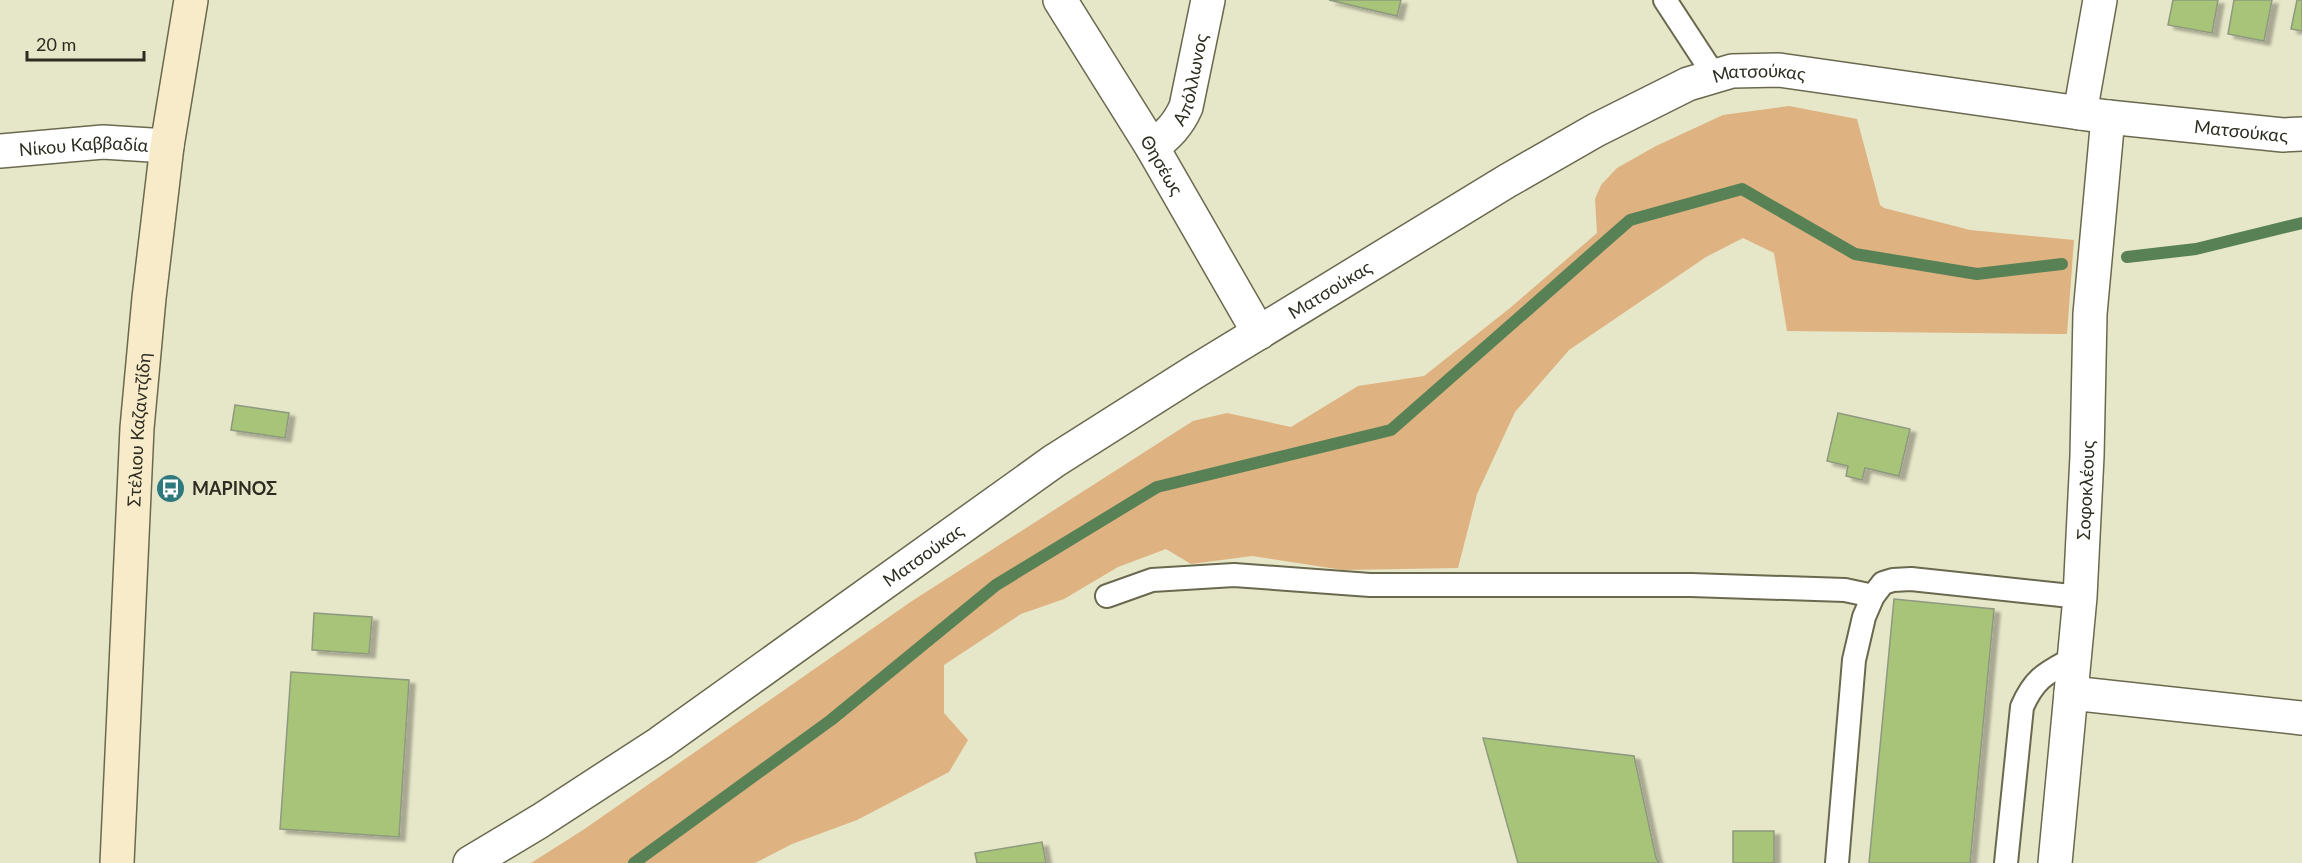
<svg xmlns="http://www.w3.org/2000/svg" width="2302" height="863" font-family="Lato,sans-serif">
  <defs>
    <filter id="shadow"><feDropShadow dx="6" dy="4" stdDeviation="1.5" flood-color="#0004"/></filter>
  </defs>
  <rect width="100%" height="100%" fill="#e6e6c8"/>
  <polygon fill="#deb281" points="1789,106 1857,119 1880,205 1884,208 1970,230 2074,240 2067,334 1787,331 1774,253 1743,238 1706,257 1569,350 1515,412 1477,494 1458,568 1343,570 1252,556 1191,564 1166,549 1118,567 1064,599 1021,614 944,665 944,713 968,740 949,772 857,820 792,844 755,863 531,863 583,830 912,601 1193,421 1227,413 1291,427 1358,386 1424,376 1510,308 1597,233 1595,199 1601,185 1617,168 1656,146 1723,115"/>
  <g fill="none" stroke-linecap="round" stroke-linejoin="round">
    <g stroke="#588256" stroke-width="12">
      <polyline points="2127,257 2196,249 2302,223"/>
      <polyline points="634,863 831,720 996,585 1157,487 1391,430 1630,220 1742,189 1855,254 1977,274 2062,264"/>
    </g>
  </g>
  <g fill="#a7c479" stroke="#8e997f" stroke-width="1.5" filter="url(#shadow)">
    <polygon points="1329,0 1401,0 1397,16"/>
    <polygon points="2173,0 2218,0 2212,33 2168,25"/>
    <polygon points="2234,0 2272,0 2264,41 2228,34"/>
    <polygon points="2297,0 2302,0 2302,31 2291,29"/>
    <polygon points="235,405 289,413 285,438 231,430"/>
    <polygon points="1838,413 1910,429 1899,476 1865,468 1862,480 1846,476 1848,466 1827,461"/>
    <polygon points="1894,599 1994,609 1970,863 1869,863"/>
    <polygon points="314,613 372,617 369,654 312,650"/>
    <polygon points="291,672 409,680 399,837 280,829"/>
    <polygon points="1483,738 1634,756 1656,858 1659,863 1518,863"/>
    <rect x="1733" y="831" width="41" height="32"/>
    <polygon points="1042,842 1046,863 977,863 975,853"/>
  </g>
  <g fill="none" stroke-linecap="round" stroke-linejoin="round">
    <defs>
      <g id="lane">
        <polyline points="1665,0 1714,75"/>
        <polyline points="1107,596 1152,580 1234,575 1370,585 1691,585 1845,590 1873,596"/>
        <polyline points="1837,863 1854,660 1864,617 1873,596 1883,583 1893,580 1911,579 2080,597"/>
        <path d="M2006 863 2022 707C2035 677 2047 673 2074 658"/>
      </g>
      <g id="street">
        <path id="s1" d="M1060 0 1152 147 1259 333"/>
        <polyline points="2080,113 2100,0"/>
        <path id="s2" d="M1152 147C1168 135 1178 125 1186 107L1208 0"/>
        <path id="s3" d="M0 151 103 142 167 146"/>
        <polyline points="2071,693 2302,718"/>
        <path id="s4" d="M470 863 540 821 660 743 1054 461 1196 371 1507 181 1596 130 1688 84 1732 71 1779 70 2108 117 2283 135 2302 134"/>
        <path id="s5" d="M2055 863 2080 597 2087 456 2090 314 2108 117"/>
      </g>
      <g id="secondary">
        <path id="s6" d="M117 863 137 428 149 298 167 146 191 0"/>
      </g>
    </defs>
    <use href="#lane" stroke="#6a694f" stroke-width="26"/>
    <use href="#street" stroke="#6a694f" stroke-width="36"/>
    <use href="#secondary" stroke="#6a694f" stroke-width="36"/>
    <use href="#lane" stroke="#fff" stroke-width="22"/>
    <use href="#street" stroke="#fff" stroke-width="33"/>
    <use href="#secondary" stroke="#f8ebc9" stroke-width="33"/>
  </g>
  <defs>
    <symbol id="bus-disc" viewBox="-11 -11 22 22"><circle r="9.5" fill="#2f797e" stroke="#e6e6c8"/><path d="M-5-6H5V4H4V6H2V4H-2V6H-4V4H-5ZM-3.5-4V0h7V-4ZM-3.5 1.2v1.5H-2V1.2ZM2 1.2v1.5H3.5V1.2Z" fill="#fff"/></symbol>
  </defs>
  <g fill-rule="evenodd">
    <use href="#bus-disc" x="154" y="472" width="33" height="33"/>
  </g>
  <g text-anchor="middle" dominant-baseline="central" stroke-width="4.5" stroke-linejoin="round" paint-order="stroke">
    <g font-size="18" fill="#2c2c21" stroke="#e6e6c8">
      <text stroke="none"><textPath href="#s4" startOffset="1520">Ματσούκας</textPath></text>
      <text stroke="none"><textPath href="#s2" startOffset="81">Απόλλωνος</textPath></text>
      <text stroke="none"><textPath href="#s4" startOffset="2006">Ματσούκας</textPath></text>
      <text stroke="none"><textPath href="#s3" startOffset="84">Νίκου Καββαδία</textPath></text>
      <text stroke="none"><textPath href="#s1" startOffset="194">Θησέως</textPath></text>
      <text stroke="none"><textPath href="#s4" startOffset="1034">Ματσούκας</textPath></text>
      <text stroke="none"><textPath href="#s6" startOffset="434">Στέλιου Καζαντζίδη</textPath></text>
      <text stroke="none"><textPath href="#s5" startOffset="374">Σοφοκλέους</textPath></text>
      <text stroke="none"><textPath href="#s4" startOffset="548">Ματσούκας</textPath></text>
    </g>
    <g font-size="18" font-weight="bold" fill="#2c2c21" stroke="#e6e6c8" text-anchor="start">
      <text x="192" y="488">ΜΑΡΙΝΟΣ</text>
    </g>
  </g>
  <path d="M27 51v9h117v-9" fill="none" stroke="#2c2c21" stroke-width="3"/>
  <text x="36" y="51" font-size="18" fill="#2c2c21" stroke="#e6e6c8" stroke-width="4.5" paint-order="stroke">20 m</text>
</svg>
